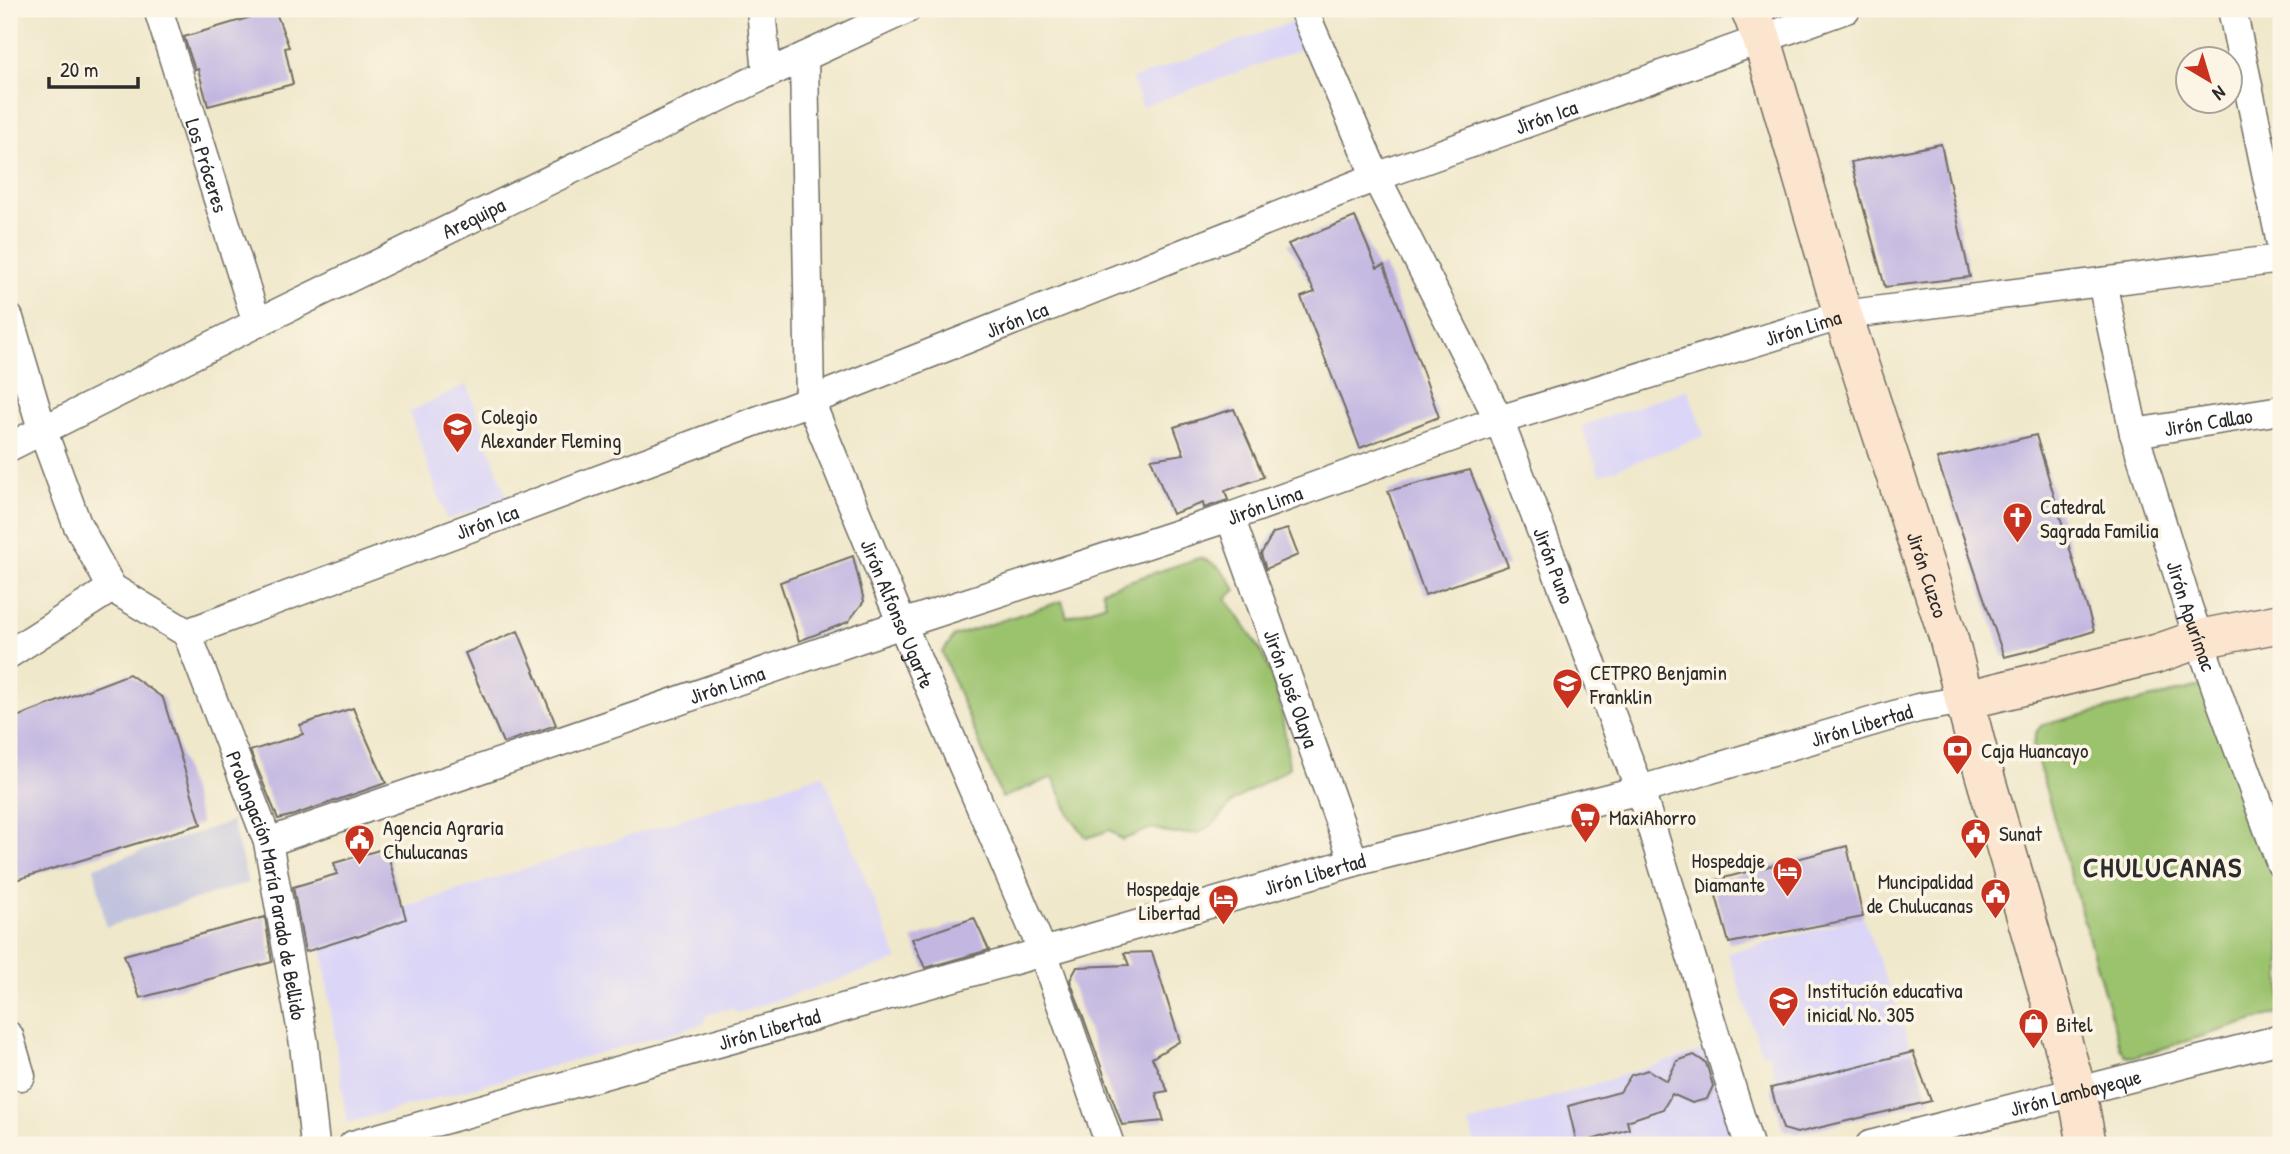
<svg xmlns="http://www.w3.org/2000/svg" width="2290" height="1154" font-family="'Patrick Hand',sans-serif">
  <rect width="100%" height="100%" fill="#fcf5e5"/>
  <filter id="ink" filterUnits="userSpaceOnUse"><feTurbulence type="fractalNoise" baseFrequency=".0143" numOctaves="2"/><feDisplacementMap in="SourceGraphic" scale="14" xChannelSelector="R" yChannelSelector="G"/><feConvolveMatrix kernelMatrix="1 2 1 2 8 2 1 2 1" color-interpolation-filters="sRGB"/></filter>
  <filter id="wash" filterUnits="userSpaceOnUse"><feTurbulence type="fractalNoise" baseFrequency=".00686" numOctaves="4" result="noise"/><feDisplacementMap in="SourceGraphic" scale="28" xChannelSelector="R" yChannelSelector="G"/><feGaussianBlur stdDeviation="1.57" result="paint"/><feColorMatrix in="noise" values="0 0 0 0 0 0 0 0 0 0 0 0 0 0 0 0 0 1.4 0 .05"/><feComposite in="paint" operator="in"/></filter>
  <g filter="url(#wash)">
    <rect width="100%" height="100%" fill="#f0e8cb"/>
    <g fill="#dbd6f7">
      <polygon points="1308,16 1317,44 1142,107 1132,79"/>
      <polygon points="467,384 507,498 447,520 409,412"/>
      <polygon points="1688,389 1704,436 1600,475 1581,426"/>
      <polygon points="823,774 898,960 738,1013 731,1008 707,1015 704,1024 347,1123 320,934"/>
      <polygon points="1863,917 1931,1101 1797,1133 1783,1129 1771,1088 1777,1082 1769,1054 1761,1053 1728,953"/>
      <polygon points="1710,1048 1734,1130 1723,1145 1475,1145 1469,1123"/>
    </g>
    <polygon fill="#c1c2dd" points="232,821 248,883 106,927 94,867"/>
    <g fill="#9bc26d" stroke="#63764c" stroke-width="2">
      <path d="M1199 558C1217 561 1227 575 1236 590L1226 598C1237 615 1249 631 1259 648 1279 685 1285 727 1289 768L1232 802 1217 821 1199 833 1173 834 1152 828 1122 840 1110 830 1087 838 1070 816 1053 777 1002 798 942 653 954 636 1062 601 1067 617 1106 604 1102 590Z"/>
      <polygon points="2209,684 2281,870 2281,1012 2135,1057 2125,1055 2120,1047 2033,745 2036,732 2042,725"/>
    </g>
    <g id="blocks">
      <g fill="#c3b7e1">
        <polygon points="275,10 289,47 285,48 293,84 208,106 198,69 195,70 184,37"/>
        <polygon points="1941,144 1970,277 1885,287 1851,162"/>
        <polygon points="1355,217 1377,268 1384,265 1439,417 1360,448 1301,297 1315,292 1288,244"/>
        <polygon points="1234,409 1264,477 1225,491 1228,500 1204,508 1203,503 1172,514 1151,459 1184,454 1174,427"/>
        <polygon points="2036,435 2094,631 2037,649 2004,657 1937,459"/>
        <polygon points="1470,470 1508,566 1425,595 1388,491"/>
        <polygon points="1288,529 1298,555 1266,569 1261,554 1273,533"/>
        <polygon points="853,556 864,601 848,622 799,641 780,582"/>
        <polygon points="518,631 556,725 503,743 465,653"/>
        <polygon points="129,674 163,698 201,824 9,882 9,720"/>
        <polygon points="353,708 386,783 294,815 278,819 250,751 303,734 300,725"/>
        <polygon points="1847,846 1863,917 1729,943 1712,881"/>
        <polygon points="386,848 406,919 357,937 356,936 305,952 293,887 337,874 334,863"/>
        <polygon points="265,917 272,962 140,998 124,955"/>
        <polygon points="974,918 989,950 925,968 912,939"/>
        <polygon points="1152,952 1180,1041 1152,1058 1168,1091 1156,1093 1164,1121 1122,1125 1070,980 1077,967 1129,965 1124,953"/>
        <polygon points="1913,1052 1931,1101 1797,1133 1783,1129 1771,1088"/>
        <polygon points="1694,1055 1706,1063 1713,1086 1707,1099 1692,1103 1672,1094 1663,1109 1627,1121 1629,1129 1577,1144 1568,1106 1620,1092 1631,1075 1648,1070 1667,1081 1677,1061"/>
      </g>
    </g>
  </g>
  <g filter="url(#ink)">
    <use href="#blocks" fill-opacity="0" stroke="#706d63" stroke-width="2"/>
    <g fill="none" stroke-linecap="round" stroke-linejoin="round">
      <defs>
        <g id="street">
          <path id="s1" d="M158 9 257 323"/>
          <polyline points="761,9 767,74"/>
          <path id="s2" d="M1303 9 1376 177 1499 420 1640 790 1749 1145"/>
          <polyline points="2232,9 2281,244"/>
          <path id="s3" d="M804 57 810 401 902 624 1043 952 1110 1145"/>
          <path id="s4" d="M2102 282 2134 433 2188 607 2221 702 2281 864"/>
          <polyline points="9,318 42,429 77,524 112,588 187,633"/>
          <path id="s5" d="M2134 433 2281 410"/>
          <path id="s6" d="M9 447 257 323 767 74 907 9"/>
          <path id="s7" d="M1230 517 1354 862"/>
          <path id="s8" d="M187 633 810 401 1376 177 1846 9"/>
          <path id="s9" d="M187 633 268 842 304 1044 315 1145"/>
          <polyline points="9,654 112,588"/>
          <path id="s10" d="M268 842 902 624 1230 517 1499 420 1843 315 2281 259"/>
          <polyline points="9,1036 21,1076"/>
          <path id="s11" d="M353 1145 1043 952 1354 862 1640 790 1918 708 1965 700"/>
          <path id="s12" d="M1870 1145 2281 1039"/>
        </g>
        <g id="secondary">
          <path id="s13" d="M1750 9 1762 39 1843 315 1948 636 1979 756 2077 1091 2087 1145"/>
          <polyline points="1965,700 2156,654 2199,639 2281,623"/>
        </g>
      </defs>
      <use href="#street" stroke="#706d63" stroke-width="31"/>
      <use href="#secondary" stroke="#706d63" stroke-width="41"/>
      <use href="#street" stroke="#fff" stroke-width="28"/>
      <use href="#secondary" stroke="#fbe5cf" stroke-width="38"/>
    </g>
  </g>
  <defs>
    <symbol id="school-pin" viewBox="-11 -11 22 30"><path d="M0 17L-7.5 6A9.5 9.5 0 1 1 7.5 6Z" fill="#c8321e" stroke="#fcf5e5"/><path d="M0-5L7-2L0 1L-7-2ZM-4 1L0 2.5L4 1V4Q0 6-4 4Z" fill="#fff"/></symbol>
    <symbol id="church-pin" viewBox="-11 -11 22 30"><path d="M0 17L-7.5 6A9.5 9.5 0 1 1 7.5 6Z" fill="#c8321e" stroke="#fcf5e5"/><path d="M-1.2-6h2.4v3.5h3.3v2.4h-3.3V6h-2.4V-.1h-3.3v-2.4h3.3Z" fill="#fff"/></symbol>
    <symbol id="university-pin" viewBox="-11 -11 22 30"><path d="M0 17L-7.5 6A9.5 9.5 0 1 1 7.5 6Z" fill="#c8321e" stroke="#fcf5e5"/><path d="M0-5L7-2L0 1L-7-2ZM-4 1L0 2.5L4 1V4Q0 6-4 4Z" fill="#fff"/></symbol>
    <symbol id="bank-pin" viewBox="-11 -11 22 30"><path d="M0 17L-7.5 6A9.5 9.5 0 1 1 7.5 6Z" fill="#c8321e" stroke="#fcf5e5"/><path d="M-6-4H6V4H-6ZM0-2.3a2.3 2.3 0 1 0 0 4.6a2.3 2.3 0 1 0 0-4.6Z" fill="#fff"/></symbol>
    <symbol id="supermarket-pin" viewBox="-11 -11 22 30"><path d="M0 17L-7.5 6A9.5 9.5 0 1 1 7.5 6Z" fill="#c8321e" stroke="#fcf5e5"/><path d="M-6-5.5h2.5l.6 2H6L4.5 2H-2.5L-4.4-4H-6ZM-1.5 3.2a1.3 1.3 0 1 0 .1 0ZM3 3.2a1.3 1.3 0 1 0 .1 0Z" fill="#fff"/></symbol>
    <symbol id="civic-pin" viewBox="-11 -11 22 30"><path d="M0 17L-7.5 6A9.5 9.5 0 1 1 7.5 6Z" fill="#c8321e" stroke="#fcf5e5"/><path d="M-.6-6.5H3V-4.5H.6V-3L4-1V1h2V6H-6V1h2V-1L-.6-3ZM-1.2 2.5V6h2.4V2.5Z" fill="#fff"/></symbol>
    <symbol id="hotel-pin" viewBox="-11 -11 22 30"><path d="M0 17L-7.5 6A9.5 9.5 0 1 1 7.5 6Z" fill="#c8321e" stroke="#fcf5e5"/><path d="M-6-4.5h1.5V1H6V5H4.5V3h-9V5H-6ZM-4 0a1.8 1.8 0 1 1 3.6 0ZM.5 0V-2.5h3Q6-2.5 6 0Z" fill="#fff"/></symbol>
    <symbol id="shop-pin" viewBox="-11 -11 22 30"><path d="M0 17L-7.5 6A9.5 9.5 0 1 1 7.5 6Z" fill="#c8321e" stroke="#fcf5e5"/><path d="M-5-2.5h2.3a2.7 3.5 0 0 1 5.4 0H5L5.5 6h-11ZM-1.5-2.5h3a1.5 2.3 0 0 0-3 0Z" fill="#fff"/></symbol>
  </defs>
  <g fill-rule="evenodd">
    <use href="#school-pin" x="440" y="410" width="35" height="47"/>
    <use href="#church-pin" x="2000" y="500" width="35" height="47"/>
    <use href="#university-pin" x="1550" y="666" width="35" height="47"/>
    <use href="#bank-pin" x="1940" y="732" width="35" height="47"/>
    <use href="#supermarket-pin" x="1568" y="800" width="35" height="47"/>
    <use href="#civic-pin" x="1958" y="816" width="35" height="47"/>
    <use href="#civic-pin" x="342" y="822" width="35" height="47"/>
    <use href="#hotel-pin" x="1770" y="854" width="35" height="47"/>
    <use href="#civic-pin" x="1978" y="876" width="35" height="47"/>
    <use href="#hotel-pin" x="1206" y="882" width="35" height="47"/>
    <use href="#school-pin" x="1766" y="984" width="35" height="47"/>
    <use href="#shop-pin" x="2016" y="1006" width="35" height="47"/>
  </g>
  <g text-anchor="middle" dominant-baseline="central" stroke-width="7" stroke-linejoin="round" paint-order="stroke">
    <g font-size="21" fill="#2b2b2b" stroke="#fcf5e5">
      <text stroke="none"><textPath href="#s8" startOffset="1454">Jirón Ica</textPath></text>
      <text stroke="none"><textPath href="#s1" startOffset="164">Los Próceres</textPath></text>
      <text stroke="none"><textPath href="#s6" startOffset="518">Arequipa</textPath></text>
      <text stroke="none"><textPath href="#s8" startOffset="887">Jirón Ica</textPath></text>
      <text stroke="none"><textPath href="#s10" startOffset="1619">Jirón Lima</textPath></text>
      <text stroke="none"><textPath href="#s5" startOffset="75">Jirón Callao</textPath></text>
      <text stroke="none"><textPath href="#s10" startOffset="1052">Jirón Lima</textPath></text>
      <text stroke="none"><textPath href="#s8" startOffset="320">Jirón Ica</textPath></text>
      <text stroke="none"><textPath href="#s2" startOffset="611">Jirón Puno</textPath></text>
      <text stroke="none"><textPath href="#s13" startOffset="593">Jirón Cuzco</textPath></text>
      <text stroke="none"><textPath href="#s3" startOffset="574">Jirón Alfonso Ugarte</textPath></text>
      <text stroke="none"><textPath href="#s4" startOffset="346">Jirón Apurímac</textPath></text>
      <text stroke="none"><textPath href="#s10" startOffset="485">Jirón Lima</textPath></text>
      <text stroke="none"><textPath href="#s7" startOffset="182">Jirón José Olaya</textPath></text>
      <text stroke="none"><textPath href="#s11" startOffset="1566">Jirón Libertad</textPath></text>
      <text stroke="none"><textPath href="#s11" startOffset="999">Jirón Libertad</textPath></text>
      <text stroke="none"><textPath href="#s9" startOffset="266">Prolongación María Parado de Bellido</textPath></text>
      <text stroke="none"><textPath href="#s11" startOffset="432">Jirón Libertad</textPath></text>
      <text stroke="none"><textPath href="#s12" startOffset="212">Jirón Lambayeque</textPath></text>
    </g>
    <g font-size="21" fill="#2b2b2b" stroke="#fcf5e5" text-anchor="start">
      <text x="481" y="416">Colegio<tspan x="481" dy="24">Alexander Fleming</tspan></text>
      <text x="2040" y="506">Catedral<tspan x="2040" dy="24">Sagrada Familia</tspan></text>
      <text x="1590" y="672">CETPRO Benjamin<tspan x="1590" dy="24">Franklin</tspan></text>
      <text x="1981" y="750">Caja Huancayo</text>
      <text x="1609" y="817">MaxiAhorro</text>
      <text x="383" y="827">Agencia Agraria<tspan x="383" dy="24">Chulucanas</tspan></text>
      <text x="1999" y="833">Sunat</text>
      <text x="1765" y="860" text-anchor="end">Hospedaje<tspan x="1765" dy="24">Diamante</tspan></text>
      <text x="1973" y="881" text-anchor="end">Muncipalidad<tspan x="1973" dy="24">de Chulucanas</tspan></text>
      <text x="1200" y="888" text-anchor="end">Hospedaje<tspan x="1200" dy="24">Libertad</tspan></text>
      <text x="1807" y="990">Institución educativa<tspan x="1807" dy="24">inicial No. 305</tspan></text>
      <text x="2056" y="1024">Bitel</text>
    </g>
    <g font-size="28" font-weight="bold" letter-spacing="2" fill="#2b2b2b" stroke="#fcf5e5">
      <text x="2163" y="867">CHULUCANAS</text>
    </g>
  </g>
  <rect width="2290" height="1154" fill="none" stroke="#fcf5e5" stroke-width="35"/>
  <g transform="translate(2209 80) rotate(142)"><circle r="33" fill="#fcf5e5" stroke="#a8a49b" stroke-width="2"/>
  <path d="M0-5L12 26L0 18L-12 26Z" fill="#c8321e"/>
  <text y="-10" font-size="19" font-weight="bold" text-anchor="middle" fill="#2b2b2b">N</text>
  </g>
  <path d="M49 77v10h89v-10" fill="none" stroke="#2b2b2b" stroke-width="3.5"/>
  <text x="60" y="77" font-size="21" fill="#2b2b2b" stroke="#fcf5e5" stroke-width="5" paint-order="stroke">20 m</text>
</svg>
